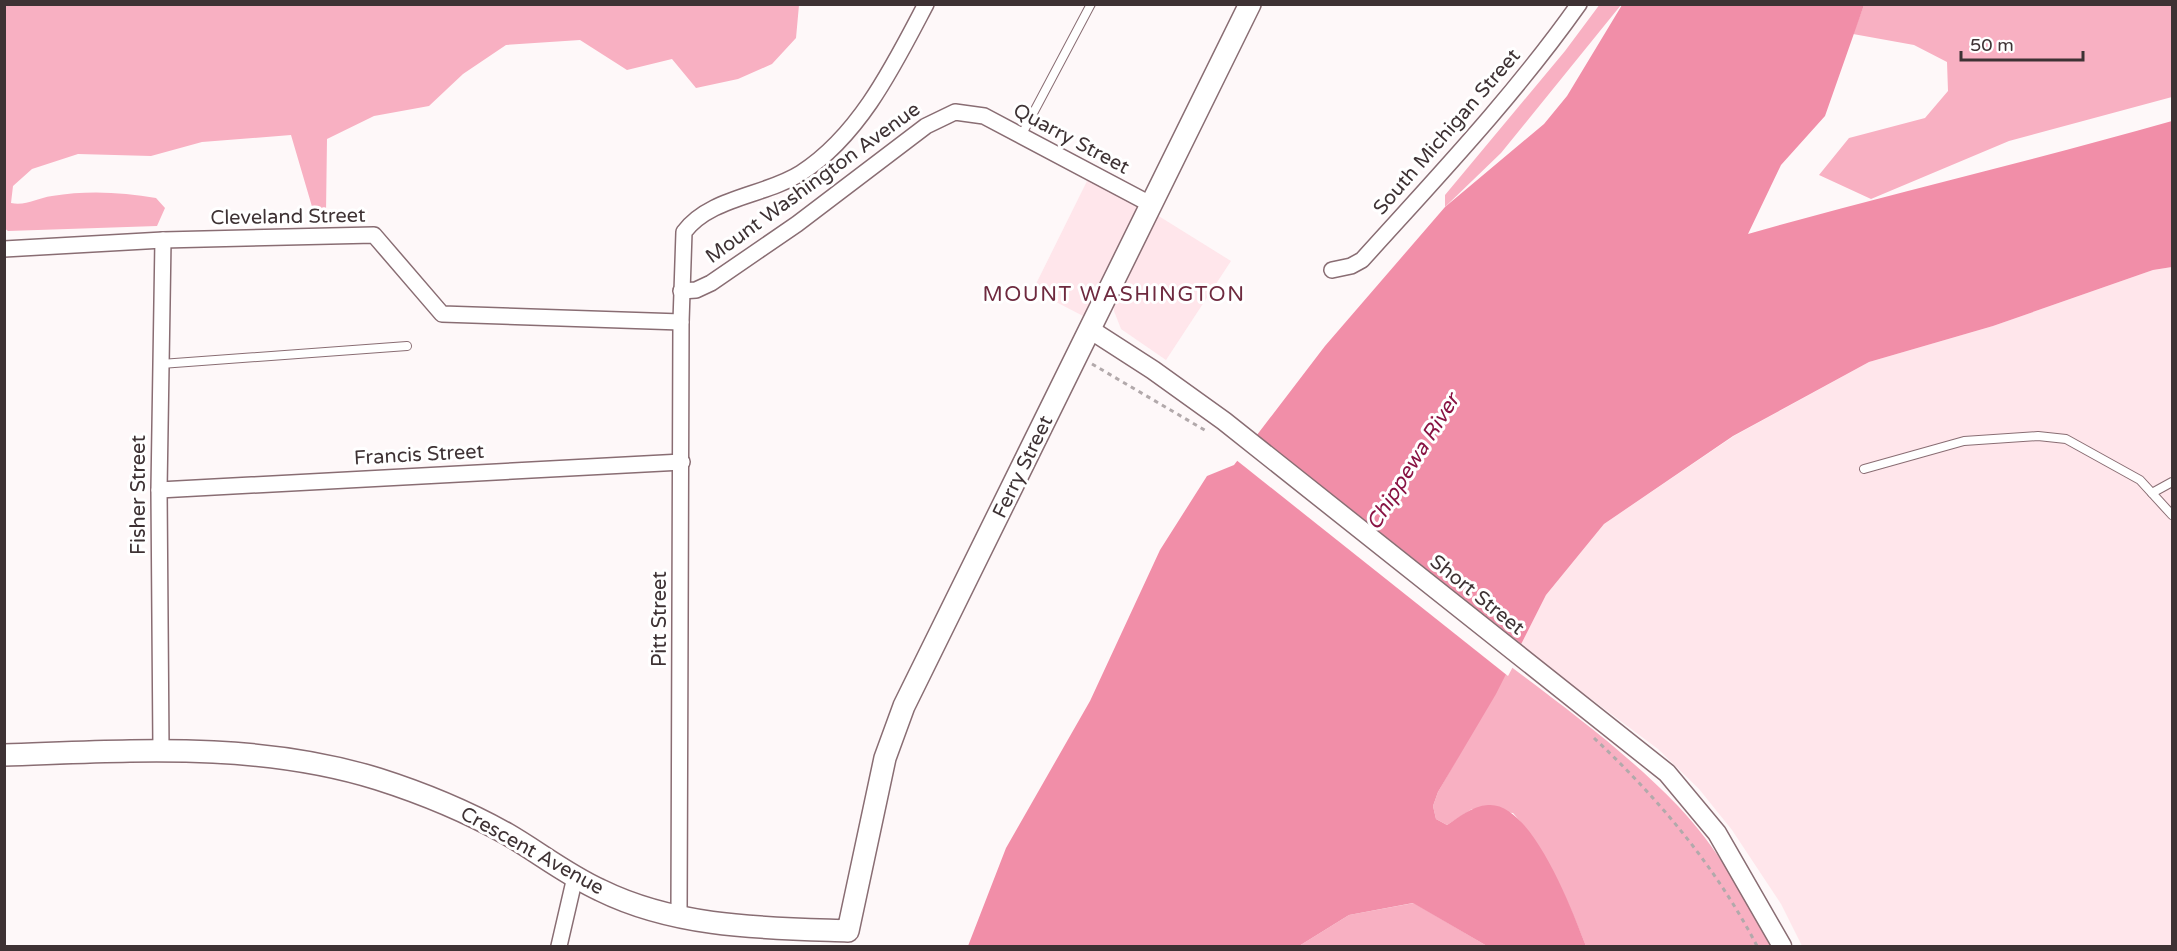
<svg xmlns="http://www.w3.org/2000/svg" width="2177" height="951" font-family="'Varela Round',sans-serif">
  <rect width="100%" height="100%" fill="#fef8f9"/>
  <g fill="#ffe6eb">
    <polygon points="1089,177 1136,204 1136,211 1085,317 1033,290"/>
    <polygon points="1157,215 1231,261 1166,360 1121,329 1114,311 1114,303"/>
    <polygon points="2172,267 2172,946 1802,946 1781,904 1732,830 1699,789 1658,749 1520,646 1546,595 1604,524 1734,436 1869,362 1993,326 2153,270"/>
  </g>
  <g fill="#f8b0c2">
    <polygon points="1600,4 1621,5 1501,153 1445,207 1445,195 1565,51"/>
    <path d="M4 5 5 4 799 5 796 38 772 64 738 79 696 88 672 59 627 70 580 40 506 45 463 74 429 106 374 116 327 139 326 212 313 210 291 135 202 142 151 156 78 154 32 169 13 186 11 203C26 206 37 198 52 196 87 190 122 192 156 198L165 208 157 226 8 231 4 228Z"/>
    <polygon points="1864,5 2172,5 2172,97 2009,141 1871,199 1819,175 1849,138 1925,118 1948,91 1947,62 1914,45 1853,34"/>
    <path d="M1510 666C1568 710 1627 753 1678 806 1715 845 1747 898 1770 946H1586C1567 899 1548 852 1513 813L1472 809 1447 825 1436 819 1433 806 1438 792Z"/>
    <polygon points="1414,903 1487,946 1299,946 1349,915"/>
  </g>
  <path fill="#f18ea8" d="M1622 5H1864L1825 116 1781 165 1748 234C1889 194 2032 161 2172 121V267L2153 270 1993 326 1869 362 1733 436 1604 524 1546 595 1496 694 1438 792 1433 806 1436 819 1447 825C1459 817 1472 806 1488 805 1532 801 1573 913 1586 946H1487L1413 903 1349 915 1299 946H968L1006 848 1090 701 1160 550 1207 476 1234 465 1325 346 1445 207 1544 124 1567 96Z"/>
  <polygon fill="#fef8f9" points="1255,433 1524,646 1508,676 1235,459"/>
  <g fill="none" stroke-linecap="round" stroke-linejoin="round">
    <defs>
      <g id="service">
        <polyline points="1021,136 1091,4"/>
        <polyline points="161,364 407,346"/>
        <polyline points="1864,469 1964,441 2038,436 2066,439 2140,480 2172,515"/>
        <polyline points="2152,493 2172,482"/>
      </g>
      <g id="minor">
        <polyline points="4,249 163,240 374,235 442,314 681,322"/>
        <path d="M1332 270 1351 266 1362 260C1437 177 1514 96 1579 4"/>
        <polyline points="681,291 696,290 711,283 797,224 926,126 955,112 984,116 1152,205"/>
        <polyline points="159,490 682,462"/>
        <polyline points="161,750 159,490 163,240"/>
        <path d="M679 916 681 322 684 232C710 197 765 196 801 173 860 135 894 65 926 4"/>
        <polyline points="559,946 575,877"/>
      </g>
      <polyline id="tertiary" points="1091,330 1153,370 1224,421 1667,773 1717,833 1782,946"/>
      <path id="secondary" d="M4 755C130 751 256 741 378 779 422 793 466 811 507 834 538 852 567 875 600 890 677 928 764 928 848 931L885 758 904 706 1250 4"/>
    </defs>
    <use href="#service" stroke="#896d73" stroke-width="10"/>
    <use href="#minor" stroke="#896d73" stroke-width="18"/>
    <use href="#tertiary" stroke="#896d73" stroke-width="21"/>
    <use href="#secondary" stroke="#896d73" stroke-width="24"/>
    <g stroke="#b2a9ab" stroke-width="3" stroke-dasharray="4.5 4.5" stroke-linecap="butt">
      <polyline points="1092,364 1208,432"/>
      <path d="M1594 738C1659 799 1716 867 1757 946"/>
    </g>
    <use href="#service" stroke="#fff" stroke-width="8"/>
    <use href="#minor" stroke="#fff" stroke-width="15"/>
    <use href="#tertiary" stroke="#fff" stroke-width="18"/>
    <use href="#secondary" stroke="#fff" stroke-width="21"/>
  </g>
  <g text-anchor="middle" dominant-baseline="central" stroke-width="6" stroke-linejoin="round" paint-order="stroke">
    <g font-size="20" fill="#3e3234" stroke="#fff">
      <text transform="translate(1447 132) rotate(-49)">South Michigan Street</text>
      <text transform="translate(1071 139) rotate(28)">Quarry Street</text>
      <text transform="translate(813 183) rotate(-36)">Mount Washington Avenue</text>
      <text transform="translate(288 217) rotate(-1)">Cleveland Street</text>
      <text transform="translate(419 455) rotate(-3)">Francis Street</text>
      <text transform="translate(1023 467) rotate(-64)">Ferry Street</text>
      <text transform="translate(139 495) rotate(-90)">Fisher Street</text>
      <text transform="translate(1477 595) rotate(39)">Short Street</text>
      <text transform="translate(660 619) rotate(-90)">Pitt Street</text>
      <text transform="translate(532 851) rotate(29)">Crescent Avenue</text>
    </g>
    <g font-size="21" letter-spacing="1.5" fill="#6e2a3f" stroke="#fff">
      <text x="1114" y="294">MOUNT WASHINGTON</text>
    </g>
    <g font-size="21" font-style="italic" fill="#881343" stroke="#fff">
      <text transform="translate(1413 462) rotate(-58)">Chippewa River</text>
    </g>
  </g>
  <rect width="2177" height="951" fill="none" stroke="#3e3234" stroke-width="12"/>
  <path d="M1961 51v9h122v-9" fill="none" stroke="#3e3234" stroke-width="3"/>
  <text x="1970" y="51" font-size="18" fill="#3e3234" stroke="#ffffff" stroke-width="4.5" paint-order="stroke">50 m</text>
</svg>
